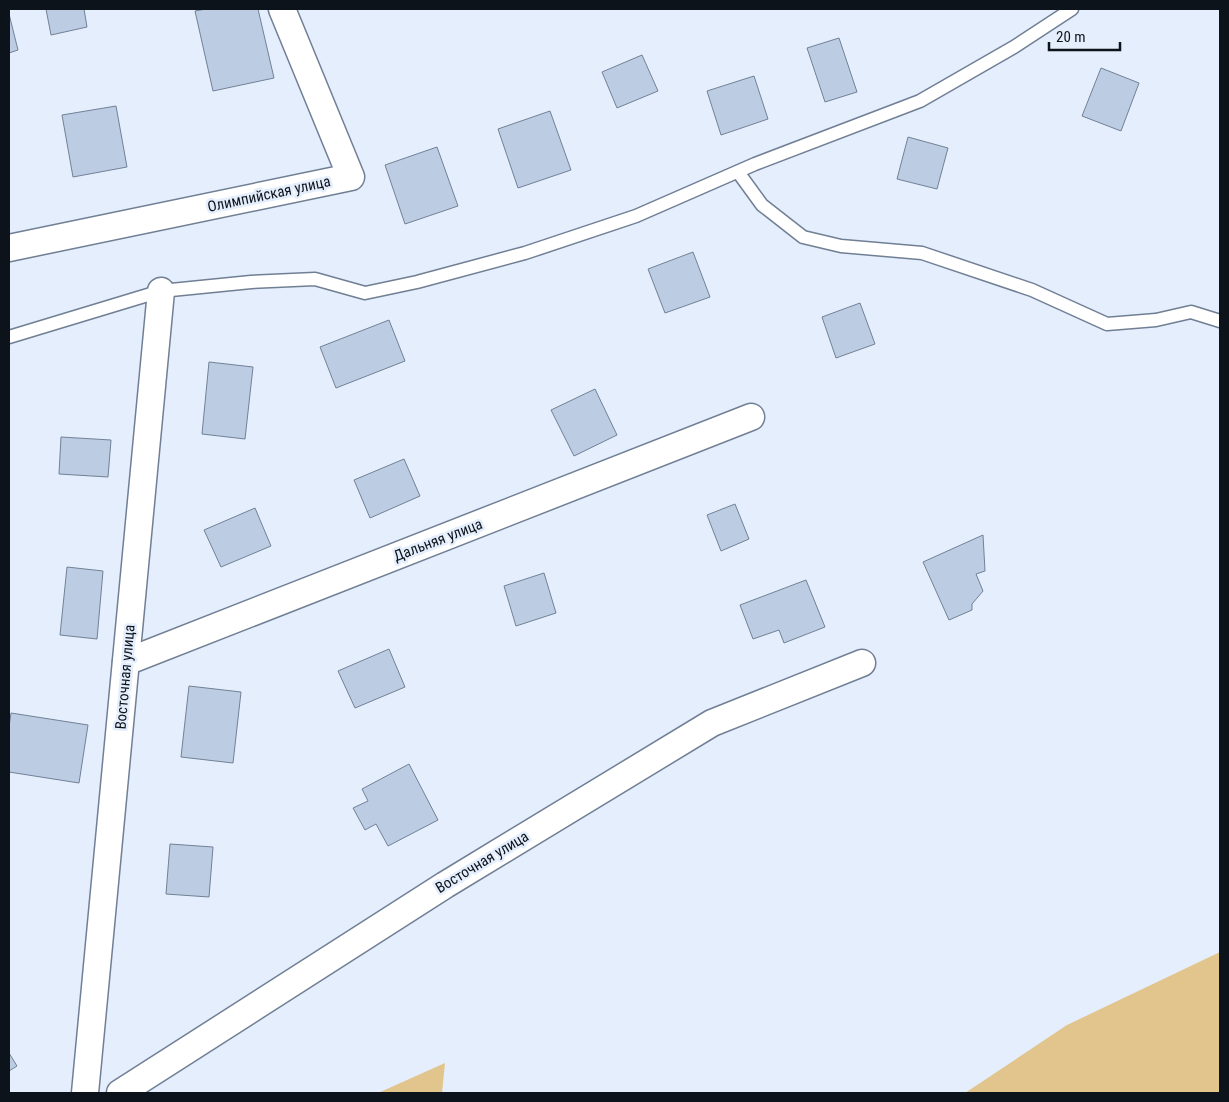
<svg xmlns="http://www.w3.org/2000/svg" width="1229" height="1102" font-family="'Roboto Condensed',sans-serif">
  <rect width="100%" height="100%" fill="#e4eefc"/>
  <g fill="#e2c48d">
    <polygon points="1220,952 1220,1093 965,1093 1067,1025"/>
    <polygon points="445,1063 442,1093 378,1093"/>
  </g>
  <g fill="#bccce3" stroke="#728196">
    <polygon points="46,9 84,9 87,27 51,35"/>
    <polygon points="206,9 258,9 274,78 213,91 195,11"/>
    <polygon points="9,14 18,50 9,53"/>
    <polygon points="839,38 857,92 825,102 807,48"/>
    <polygon points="642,55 658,91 617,108 602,72"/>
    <polygon points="1101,68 1139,83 1121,131 1082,116"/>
    <polygon points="754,76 768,119 721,135 707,91"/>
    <polygon points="116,106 127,167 73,177 62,115"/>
    <polygon points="550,111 571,170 518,188 498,129"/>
    <polygon points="908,137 948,148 937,189 897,179"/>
    <polygon points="437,147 458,206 405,224 385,165"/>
    <polygon points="693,252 710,297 665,313 648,269"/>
    <polygon points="860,303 875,344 836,358 822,317"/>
    <polygon points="389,320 405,361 336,388 320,347"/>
    <polygon points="209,362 253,367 245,439 202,434"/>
    <polygon points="595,389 617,435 574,456 551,410"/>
    <polygon points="61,437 111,440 108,477 59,474"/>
    <polygon points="404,459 420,496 370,518 354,480"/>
    <polygon points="735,504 749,539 721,551 707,515"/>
    <polygon points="255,508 271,546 221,567 204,530"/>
    <polygon points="983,535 985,571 976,574 983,591 972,604 972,610 949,620 923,562"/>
    <polygon points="67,567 103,571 97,639 60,635"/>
    <polygon points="544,573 556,613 516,626 504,586"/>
    <polygon points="806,580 825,627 784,643 779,630 753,639 740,605"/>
    <polygon points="389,649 405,687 355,708 338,671"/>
    <polygon points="189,686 241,692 233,763 181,757"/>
    <polygon points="11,713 88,725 79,783 9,772 9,727"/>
    <polygon points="409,764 438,820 388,846 376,824 365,830 353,808 368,801 362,789"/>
    <polygon points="170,844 213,847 209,897 166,894"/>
    <polygon points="9,1053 17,1066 9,1071"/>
  </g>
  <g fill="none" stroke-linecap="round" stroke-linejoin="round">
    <defs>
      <g id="lane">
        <polyline points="738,172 762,205 803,237 841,246 922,253 1032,290 1107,324 1156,320 1191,312 1220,321"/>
        <polyline points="9,337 161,291 251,282 315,279 365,293 417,282 525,253 636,216 755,164 920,101 1014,47 1072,9"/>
      </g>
      <g id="street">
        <polyline points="9,248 351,177 282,9"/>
        <polyline points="126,662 751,417"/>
        <polyline points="85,1093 161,291"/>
        <polyline points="120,1093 445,885 712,723 862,663"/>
      </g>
    </defs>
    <use href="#lane" stroke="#707f94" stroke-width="15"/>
    <use href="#street" stroke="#707f94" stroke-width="29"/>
    <use href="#lane" stroke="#fff" stroke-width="12"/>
    <use href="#street" stroke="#fff" stroke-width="26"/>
  </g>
  <g text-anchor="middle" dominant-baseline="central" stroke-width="5" stroke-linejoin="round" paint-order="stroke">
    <g font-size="15" fill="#0d131a" stroke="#e4eefc">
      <text transform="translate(269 194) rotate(-12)">Олимпийская улица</text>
      <text transform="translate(438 540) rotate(-21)">Дальняя улица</text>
      <text transform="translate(125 677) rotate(-85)">Восточная улица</text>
      <text transform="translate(482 862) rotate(-31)">Восточная улица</text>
    </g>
  </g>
  <rect width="1229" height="1102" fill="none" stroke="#0d131a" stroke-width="20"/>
  <path d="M1049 42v8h71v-8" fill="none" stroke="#0d131a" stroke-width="2.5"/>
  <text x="1056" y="42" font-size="15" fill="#0d131a" stroke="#e4eefc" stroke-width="4" paint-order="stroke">20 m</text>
</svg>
